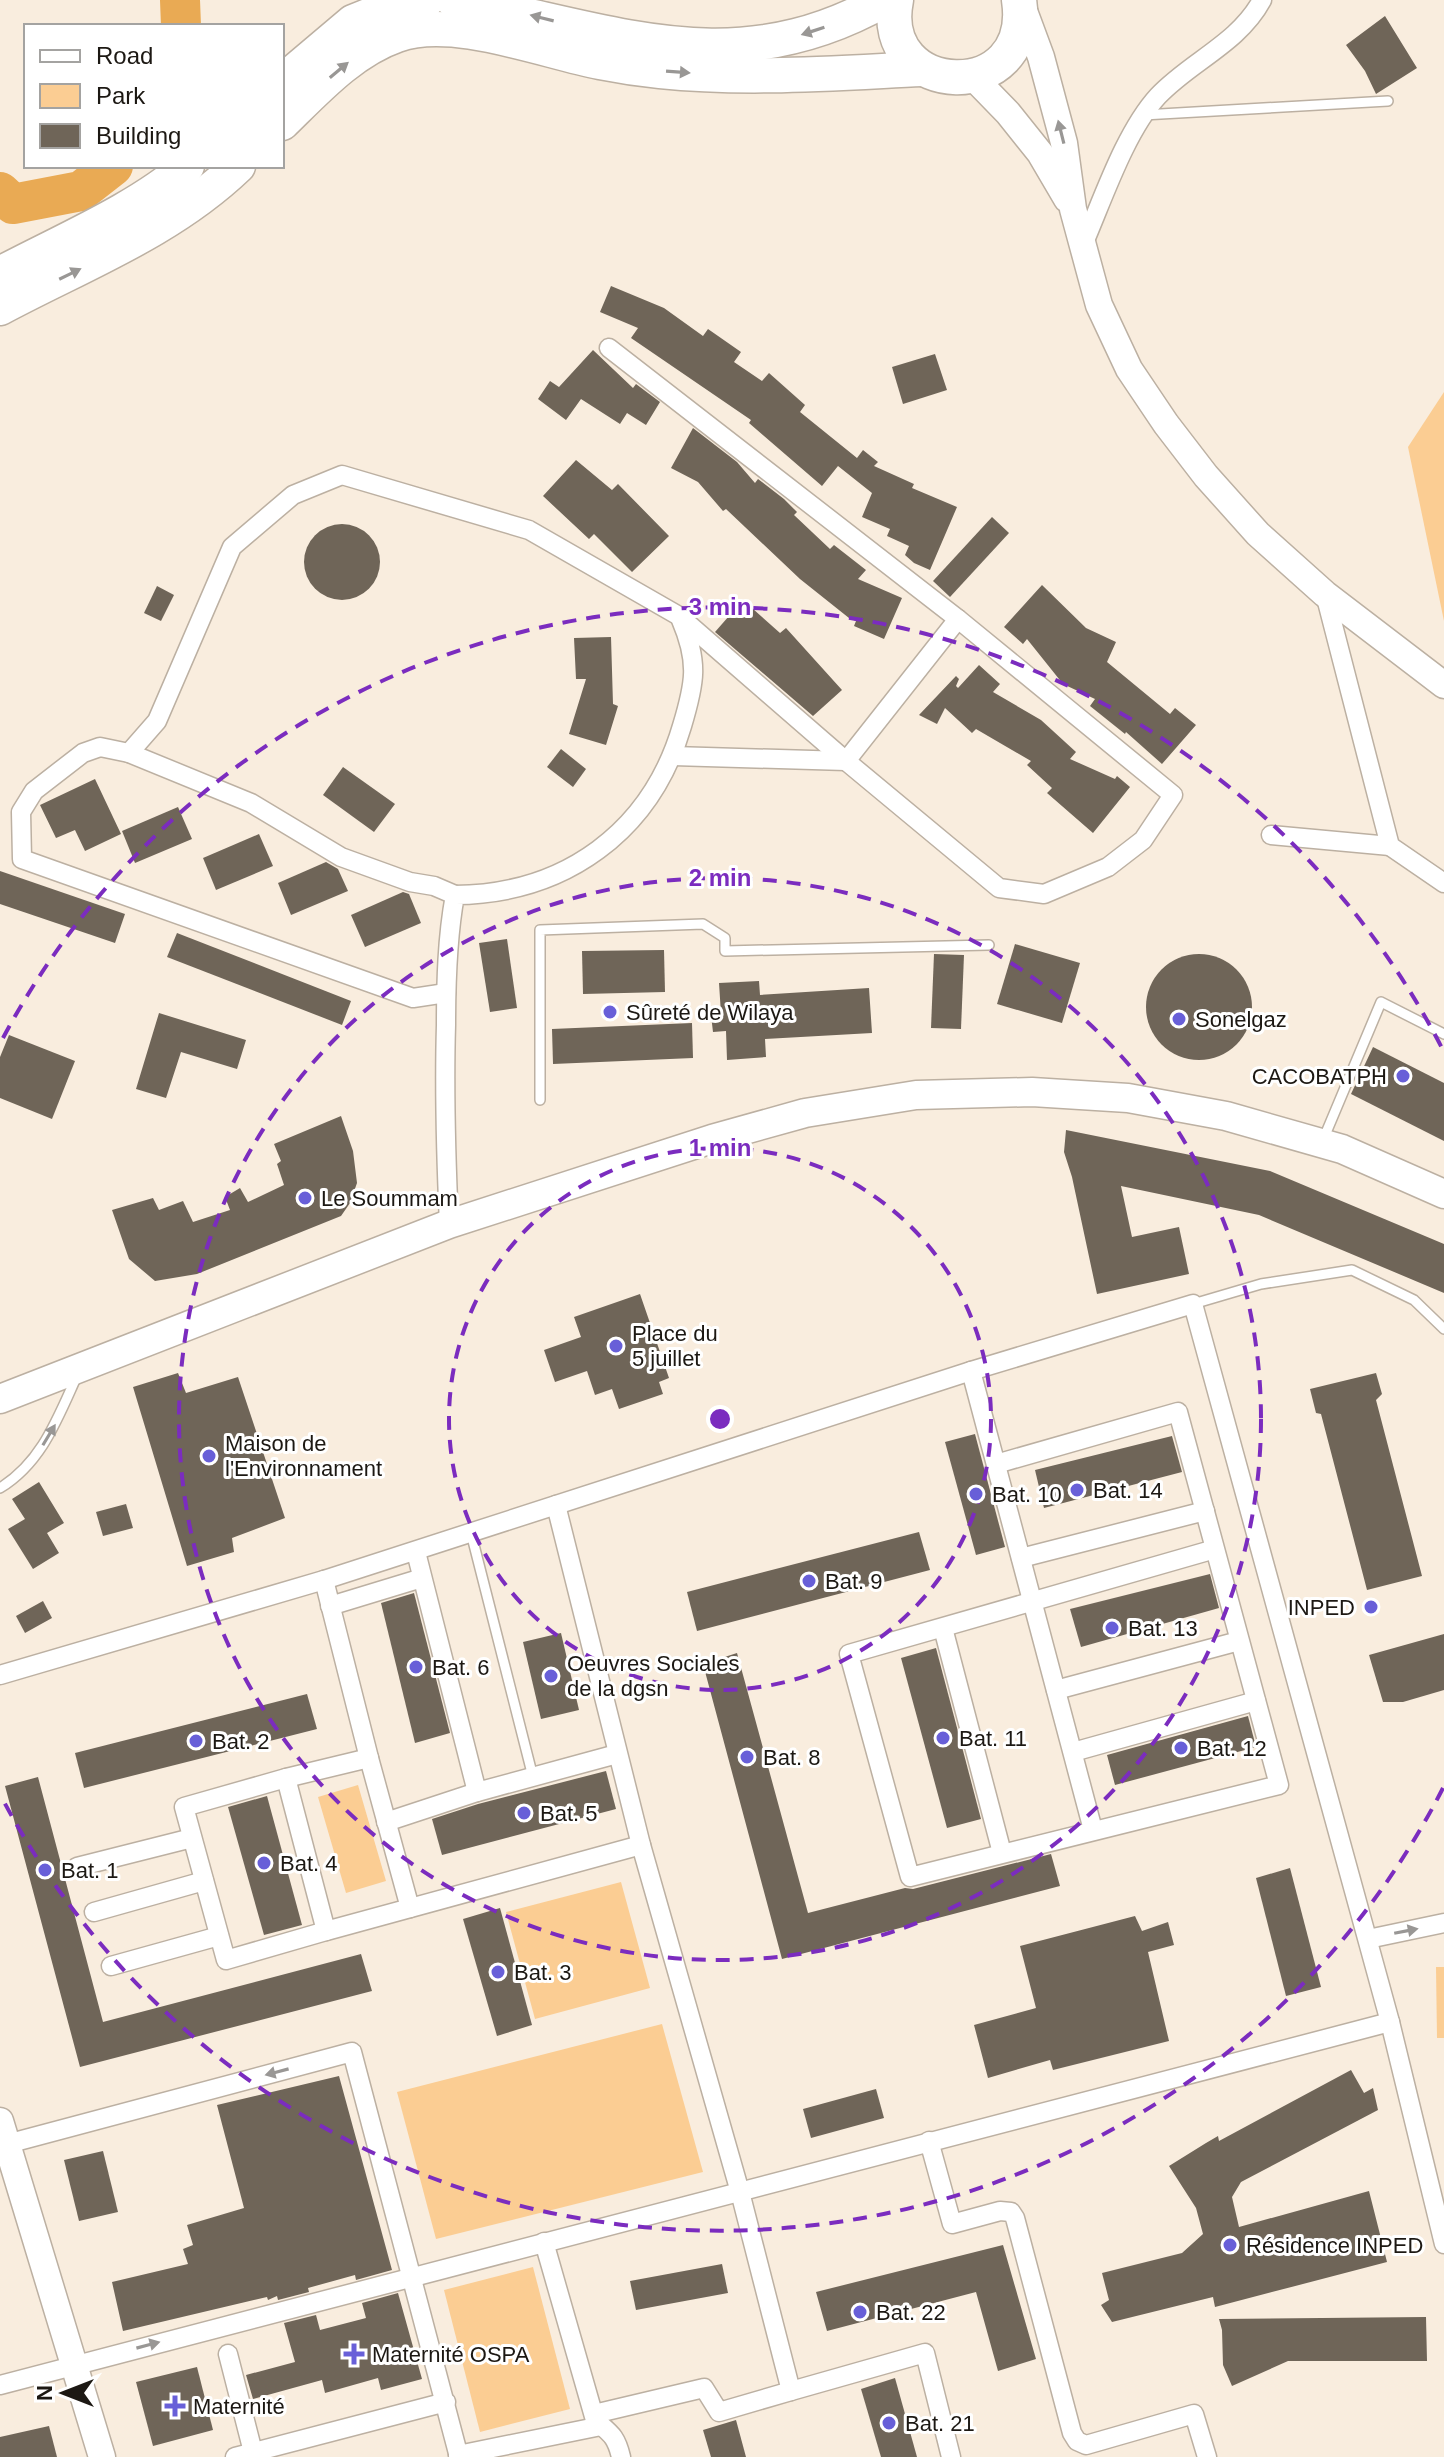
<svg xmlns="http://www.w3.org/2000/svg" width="1444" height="2457" font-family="Arial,sans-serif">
  <rect width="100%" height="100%" fill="#f9edde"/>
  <g fill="#fbcd93">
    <polygon points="1444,392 1444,621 1408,447"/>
    <polygon points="358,1785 386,1881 346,1893 318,1797"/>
    <polygon points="621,1882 650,1988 535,2019 506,1912"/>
    <polygon points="1436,1967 1444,1967 1444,2038 1437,2038"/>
    <polygon points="662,2024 703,2172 436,2239 397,2092"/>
    <polygon points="533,2267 570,2409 480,2432 444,2290"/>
  </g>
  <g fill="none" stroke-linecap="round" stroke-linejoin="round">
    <g stroke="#e9aa54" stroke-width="40">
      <polyline points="180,0 181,26"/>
      <polyline points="0,192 13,204 81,191 113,166"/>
    </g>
  </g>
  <g fill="#6f6558">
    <polygon points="1385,16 1417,68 1376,94 1365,71 1346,45"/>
    <polygon points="611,286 664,308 703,336 708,329 741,352 734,362 762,381 769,373 805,405 800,412 857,458 863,450 878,462 874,466 914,484 912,488 957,507 930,570 914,563 905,555 909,546 887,536 890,529 862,517 872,493 838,466 822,486 749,423 751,420 631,338 638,328 600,312"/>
    <polygon points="593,350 633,388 636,384 660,402 646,425 627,413 620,424 581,399 566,420 538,399 550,381 559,387"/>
    <polygon points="935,354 947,390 903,404 892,367"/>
    <polygon points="693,428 737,462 755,483 758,479 784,499 797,512 794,515 830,549 834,545 866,570 858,579 902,598 884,639 854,626 856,621 849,618 800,579 726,509 723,511 698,482 671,468"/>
    <polygon points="576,460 612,490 618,484 669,536 632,572 594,534 589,539 543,496"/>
    <polygon points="992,517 1009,533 950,597 933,581"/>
    <circle cx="342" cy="562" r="38"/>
    <polygon points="1042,585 1086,628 1116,642 1107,662 1170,714 1175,708 1196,725 1162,764 1126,732 1125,734 1090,706 1095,699 1063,684 1027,639 1023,644 1004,627"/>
    <polygon points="157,586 174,595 161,621 144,613"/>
    <polygon points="743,600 780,633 786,628 842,690 813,716 715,632"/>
    <polygon points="611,637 613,704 618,706 606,745 569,734 586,679 576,679 574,638"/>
    <polygon points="979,665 1000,684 993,692 1041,720 1076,752 1070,759 1115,779 1117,776 1130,787 1093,833 1047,793 1052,788 1027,765 1031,761 976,729 972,733 945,708 937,724 919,715 956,676 959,679 956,686 958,688"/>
    <polygon points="561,749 586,769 573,787 547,767"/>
    <polygon points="343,767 395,804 374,832 323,795"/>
    <polygon points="95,779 121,834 85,851 75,830 56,838 40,805"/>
    <polygon points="178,807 192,839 135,863 122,831"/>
    <polygon points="259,834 273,866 216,890 203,858"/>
    <polygon points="326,862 338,869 348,891 291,915 278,883"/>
    <polygon points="0,871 125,914 115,943 0,904"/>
    <polygon points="403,892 409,894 421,923 365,947 351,915"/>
    <polygon points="177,933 351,1001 342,1025 167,957"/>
    <polygon points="507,939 517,1008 490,1012 479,943"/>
    <polygon points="1015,944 1080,963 1062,1023 997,1004"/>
    <polygon points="664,950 665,992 583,994 582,951"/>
    <circle cx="1199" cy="1007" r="53"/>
    <polygon points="934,954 964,955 961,1029 931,1028"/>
    <polygon points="759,981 760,995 869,988 872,1033 765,1039 766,1057 727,1060 726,1031 713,1032 711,1015 721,1014 719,983"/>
    <polygon points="159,1013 246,1040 237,1069 181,1052 166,1098 136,1089"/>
    <polygon points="692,1023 693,1058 553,1064 552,1029"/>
    <polygon points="9,1035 75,1061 52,1119 0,1098 0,1057"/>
    <polygon points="1373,1047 1444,1083 1444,1141 1351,1094"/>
    <polygon points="341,1116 353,1151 357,1183 350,1203 341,1216 197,1274 155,1281 129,1259 112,1210 153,1198 159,1210 183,1201 193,1222 230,1210 225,1197 240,1188 248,1202 284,1185 277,1164 281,1161 274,1144"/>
    <polygon points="1066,1130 1270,1171 1444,1244 1444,1293 1259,1215 1121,1186 1132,1237 1179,1227 1189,1274 1097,1294 1072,1177 1064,1152"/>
    <polygon points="640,1294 669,1378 659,1382 663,1394 619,1409 612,1389 595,1395 587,1371 555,1382 544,1350 581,1337 574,1317"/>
    <polygon points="178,1373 186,1393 238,1377 285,1518 232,1538 234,1552 187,1566 133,1387"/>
    <polygon points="1376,1373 1382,1394 1376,1400 1422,1576 1367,1590 1321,1414 1316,1413 1310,1389"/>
    <polygon points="975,1434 1005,1547 976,1555 945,1442"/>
    <polygon points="1172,1436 1182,1472 1044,1508 1035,1470"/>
    <polygon points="39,1482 64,1523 47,1533 59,1553 33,1569 8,1529 25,1519 12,1499"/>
    <polygon points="126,1504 133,1528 103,1536 96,1512"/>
    <polygon points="919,1532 930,1570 697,1631 687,1592"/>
    <polygon points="1210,1574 1219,1608 1081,1647 1070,1609"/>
    <polygon points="414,1593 450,1733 415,1743 381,1603"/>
    <polygon points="43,1601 52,1618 25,1633 16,1616"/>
    <polygon points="561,1633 579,1710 541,1719 523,1642"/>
    <polygon points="1444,1634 1444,1690 1403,1702 1383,1702 1369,1655"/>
    <polygon points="936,1648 981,1819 947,1828 901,1658"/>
    <polygon points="737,1653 808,1913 905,1888 913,1889 1051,1854 1060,1886 782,1959 703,1664"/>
    <polygon points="307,1694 317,1729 84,1788 75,1753"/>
    <polygon points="1248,1716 1256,1747 1115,1785 1107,1755"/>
    <polygon points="606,1771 616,1809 442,1855 432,1819 478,1804"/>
    <polygon points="38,1777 103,2022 361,1954 372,1991 80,2067 5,1786"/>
    <polygon points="267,1796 302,1925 264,1935 228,1807"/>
    <polygon points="1290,1868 1321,1987 1286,1996 1256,1878"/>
    <polygon points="500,1908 532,2025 497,2036 463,1919"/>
    <polygon points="1135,1916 1142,1931 1168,1922 1174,1945 1148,1952 1169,2041 1053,2070 1050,2060 988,2078 974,2025 1036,2008 1020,1946"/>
    <polygon points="1351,2070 1364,2093 1373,2088 1378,2110 1241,2182 1232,2197 1239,2227 1369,2191 1387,2262 1215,2307 1213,2297 1112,2322 1101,2305 1109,2300 1102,2273 1182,2253 1203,2234 1196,2208 1169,2166 1206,2143 1218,2136 1219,2141"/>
    <polygon points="339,2076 392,2270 356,2280 355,2275 308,2288 309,2292 278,2300 277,2296 268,2300 267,2297 123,2331 112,2282 188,2264 183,2249 193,2245 187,2225 244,2208 217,2105"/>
    <polygon points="876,2089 884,2118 811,2138 803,2109"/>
    <polygon points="103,2151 118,2212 79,2221 64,2160"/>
    <polygon points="1003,2245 1036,2359 998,2371 976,2292 827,2331 816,2292"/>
    <polygon points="722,2264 728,2293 636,2310 630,2281"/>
    <polygon points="398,2293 422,2379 381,2390 378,2378 325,2393 322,2380 253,2399 246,2375 295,2362 284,2323 316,2315 320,2330 366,2318 362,2303"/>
    <polygon points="1426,2317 1427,2361 1288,2361 1232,2386 1223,2365 1222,2330 1219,2319"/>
    <polygon points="197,2367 213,2430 153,2446 136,2382"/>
    <polygon points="895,2378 917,2457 881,2457 861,2389"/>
    <polygon points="736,2420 746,2457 711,2457 703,2430"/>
    <polygon points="49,2426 57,2457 0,2457 0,2437"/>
  </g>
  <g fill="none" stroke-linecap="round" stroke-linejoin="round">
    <defs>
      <g id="lane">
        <polyline points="1143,115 1388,101"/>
        <polyline points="540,1100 540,930 703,924 725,938 725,951 989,945"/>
        <polyline points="1323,1140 1381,1002 1444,1034"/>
        <polyline points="1193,1304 1261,1284 1352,1270 1414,1300 1444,1329"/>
        <path d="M0 1488C41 1463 57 1420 76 1378"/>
        <polyline points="471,1533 533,1777"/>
      </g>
      <g id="street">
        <path d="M1083 245C1103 199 1125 132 1158 96 1191 61 1238 44 1262 0"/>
        <polyline points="1325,594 1390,846 1444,883"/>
        <polyline points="129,753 251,803 341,857 410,882 434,886 455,895"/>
        <polyline points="673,756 846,761 958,619"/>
        <polyline points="1271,835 1390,846"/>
        <polyline points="446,993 413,998 22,859 21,812 34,791 83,753 100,747 129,753 157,721 232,547 293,495 342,475 529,530 679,616 846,761 999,888 1044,894 1108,867 1143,840 1173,795 958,619 609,348"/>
        <path d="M449 1224C446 1158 444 1092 446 1025 446 982 447 938 455 895 565 894 651 832 682 726 695 683 699 662 681 620"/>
        <polyline points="971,1371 1093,1830"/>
        <polyline points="996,1464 1178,1412 1279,1785 910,1877 849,1654 1215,1549"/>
        <polyline points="556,1505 641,1845 740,2192 791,2391 925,2353 951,2457"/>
        <polyline points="416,1552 477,1792 617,1754"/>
        <polyline points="1021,1558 1205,1511"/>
        <polyline points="324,1580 369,1758 286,1778 326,1931 641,1845"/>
        <polyline points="330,1606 422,1578"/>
        <polyline points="943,1628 1002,1853"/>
        <polyline points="0,1675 324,1580 971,1371 1193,1304 1390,2022 1444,2244"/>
        <polyline points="1056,1690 1239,1641"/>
        <polyline points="1073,1752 1256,1701"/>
        <polyline points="369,1758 410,1908"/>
        <polyline points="286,1778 184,1807 226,1960 326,1931"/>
        <polyline points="386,1822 477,1792"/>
        <polyline points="77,1867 192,1838"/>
        <polyline points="94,1912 204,1881"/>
        <polyline points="1368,1939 1444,1923"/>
        <polyline points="111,1966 219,1936"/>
        <polyline points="929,2141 952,2224 1000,2211 1011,2212 1015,2218 1072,2433 1077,2441 1086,2445 1194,2414 1207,2457"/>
        <polyline points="7,2144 352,2052 459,2457"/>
        <path d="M544 2242 595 2420C611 2434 616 2436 621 2457"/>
        <polyline points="228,2354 253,2452"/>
        <polyline points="0,2385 1390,2022"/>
        <polyline points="594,2414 704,2388 719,2412 791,2391"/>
        <polyline points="458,2455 601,2426"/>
        <polyline points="235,2457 446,2402"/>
      </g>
      <g id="secondary">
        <polyline points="1021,3 1041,57 1064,143 1073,209 1099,305 1129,369 1166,424 1206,476 1258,534 1325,594 1444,685"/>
        <polyline points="973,77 1008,113 1040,153 1067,199"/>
        <polyline points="0,2121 102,2457"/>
      </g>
      <polyline id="primary" points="0,1399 449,1224 712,1139 805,1113 916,1095 1032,1092 1128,1098 1226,1116 1342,1149 1444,1194"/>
      <g id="highway">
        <path d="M453 0C609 28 731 87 884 0"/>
        <path d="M896 0C876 100 1035 106 1019 0"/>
        <polyline points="282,82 353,22 400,3 427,0"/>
        <path d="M282 123C316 90 351 51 397 35 453 15 543 51 600 62 620 66 640 69 660 71 747 80 836 73 922 69"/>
        <path d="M0 274C58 243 139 209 187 166"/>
        <path d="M0 308C82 264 169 232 238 166"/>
      </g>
    </defs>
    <use href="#lane" stroke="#bcb0a2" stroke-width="12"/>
    <use href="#street" stroke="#bcb0a2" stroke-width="21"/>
    <use href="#secondary" stroke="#bcb0a2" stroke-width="29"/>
    <use href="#primary" stroke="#bcb0a2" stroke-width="31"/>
    <use href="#highway" stroke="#bcb0a2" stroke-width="37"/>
    <use href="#lane" stroke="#fff" stroke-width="9"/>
    <use href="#street" stroke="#fff" stroke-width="18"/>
    <use href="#secondary" stroke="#fff" stroke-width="26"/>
    <use href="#primary" stroke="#fff" stroke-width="28"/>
    <use href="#highway" stroke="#fff" stroke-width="34"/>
  </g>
  <defs><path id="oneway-solid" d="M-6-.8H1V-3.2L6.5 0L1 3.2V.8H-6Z" transform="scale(2)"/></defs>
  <g fill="#999795">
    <use href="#oneway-solid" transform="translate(542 18) rotate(-166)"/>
    <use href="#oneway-solid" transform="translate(813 31) rotate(162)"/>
    <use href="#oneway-solid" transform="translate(339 70) rotate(-40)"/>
    <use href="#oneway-solid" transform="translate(678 72) rotate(4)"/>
    <use href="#oneway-solid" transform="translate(1061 132) rotate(-104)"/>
    <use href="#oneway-solid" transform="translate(70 274) rotate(-26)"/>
    <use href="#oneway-solid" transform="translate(49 1435) rotate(-59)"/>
    <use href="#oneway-solid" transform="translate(1406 1931) rotate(-11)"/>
    <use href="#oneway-solid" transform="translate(277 2072) rotate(165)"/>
    <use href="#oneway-solid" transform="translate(148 2345) rotate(-15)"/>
  </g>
  <g fill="none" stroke="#7b2cbf" stroke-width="4" stroke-dasharray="14 10">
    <circle cx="720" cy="1419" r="271"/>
    <circle cx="720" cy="1419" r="541"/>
    <path d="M1443 1788A812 812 0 0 1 3 1800M3 1038A812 812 0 0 1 1443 1050"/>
  </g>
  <g fill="#685fd8" stroke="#fff" stroke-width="3">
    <circle cx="610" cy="1012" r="8"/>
    <circle cx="1179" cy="1019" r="8"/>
    <circle cx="1403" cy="1076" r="8"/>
    <circle cx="305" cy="1198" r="8"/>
    <circle cx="616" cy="1346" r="8"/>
    <circle cx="209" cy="1456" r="8"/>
    <circle cx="1077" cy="1490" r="8"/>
    <circle cx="976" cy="1494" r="8"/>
    <circle cx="809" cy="1581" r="8"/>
    <circle cx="1371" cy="1607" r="8"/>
    <circle cx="1112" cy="1628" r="8"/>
    <circle cx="416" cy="1667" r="8"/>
    <circle cx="551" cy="1676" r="8"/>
    <circle cx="943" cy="1738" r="8"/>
    <circle cx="196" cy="1741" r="8"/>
    <circle cx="1181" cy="1748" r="8"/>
    <circle cx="747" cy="1757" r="8"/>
    <circle cx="524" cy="1813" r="8"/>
    <circle cx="264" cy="1863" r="8"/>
    <circle cx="45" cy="1870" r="8"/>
    <circle cx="498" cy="1972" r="8"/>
    <circle cx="1230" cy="2245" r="8"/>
    <circle cx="860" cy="2312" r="8"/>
    <path d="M350 2342h8v8h8v8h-8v8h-8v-8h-8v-8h8z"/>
    <path d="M171 2394h8v8h8v8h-8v8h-8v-8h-8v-8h8z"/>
    <circle cx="889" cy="2423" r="8"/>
  </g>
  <g text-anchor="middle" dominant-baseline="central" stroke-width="6" stroke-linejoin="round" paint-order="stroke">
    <g font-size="22" fill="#1c1813" stroke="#fff" text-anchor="start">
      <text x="626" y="1012">Sûreté de Wilaya</text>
      <text x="1195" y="1019">Sonelgaz</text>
      <text x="1387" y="1076" text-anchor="end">CACOBATPH</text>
      <text x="321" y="1198">Le Soummam</text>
      <text x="632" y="1333">Place du<tspan x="632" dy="25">5 juillet</tspan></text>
      <text x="225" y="1443">Maison de<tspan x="225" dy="25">l'Environnament</tspan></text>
      <text x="1093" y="1490">Bat. 14</text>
      <text x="992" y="1494">Bat. 10</text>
      <text x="825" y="1581">Bat. 9</text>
      <text x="1355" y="1607" text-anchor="end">INPED</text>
      <text x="1128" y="1628">Bat. 13</text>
      <text x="567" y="1663">Oeuvres Sociales<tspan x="567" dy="25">de la dgsn</tspan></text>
      <text x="432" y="1667">Bat. 6</text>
      <text x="959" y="1738">Bat. 11</text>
      <text x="212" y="1741">Bat. 2</text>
      <text x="1197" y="1748">Bat. 12</text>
      <text x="763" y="1757">Bat. 8</text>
      <text x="540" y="1813">Bat. 5</text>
      <text x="280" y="1863">Bat. 4</text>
      <text x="61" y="1870">Bat. 1</text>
      <text x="514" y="1972">Bat. 3</text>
      <text x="1246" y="2245">Résidence INPED</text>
      <text x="876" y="2312">Bat. 22</text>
      <text x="372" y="2354">Maternité OSPA</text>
      <text x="193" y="2406">Maternité</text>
      <text x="905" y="2423">Bat. 21</text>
    </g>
  </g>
  <circle cx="720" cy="1419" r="12" fill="#7b2cbf" stroke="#fff" stroke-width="4"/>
  <g font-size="24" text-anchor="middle" font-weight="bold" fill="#7b2cbf" stroke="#fff" stroke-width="6" stroke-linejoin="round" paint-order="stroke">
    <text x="720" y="615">3 min</text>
    <text x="720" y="886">2 min</text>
    <text x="720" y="1156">1 min</text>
  </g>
  <rect x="24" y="24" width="260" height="144" fill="#ffffff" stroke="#a4a3a1" stroke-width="2"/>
  <rect x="40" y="50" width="40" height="12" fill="#ffffff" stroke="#a4a3a1" stroke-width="2"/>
  <text x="96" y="64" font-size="24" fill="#1c1813">Road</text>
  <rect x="40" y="84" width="40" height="24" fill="#fbcd93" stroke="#a4a3a1" stroke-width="2"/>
  <text x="96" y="104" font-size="24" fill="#1c1813">Park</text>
  <rect x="40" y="124" width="40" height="24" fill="#6f6558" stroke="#a4a3a1" stroke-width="2"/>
  <text x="96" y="144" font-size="24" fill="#1c1813">Building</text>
  <g transform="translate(64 2393) rotate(270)" stroke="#ffffff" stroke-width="6" paint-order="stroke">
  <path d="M0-6L14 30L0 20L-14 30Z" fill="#1c1813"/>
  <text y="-12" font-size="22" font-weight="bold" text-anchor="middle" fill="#1c1813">N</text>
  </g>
</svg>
